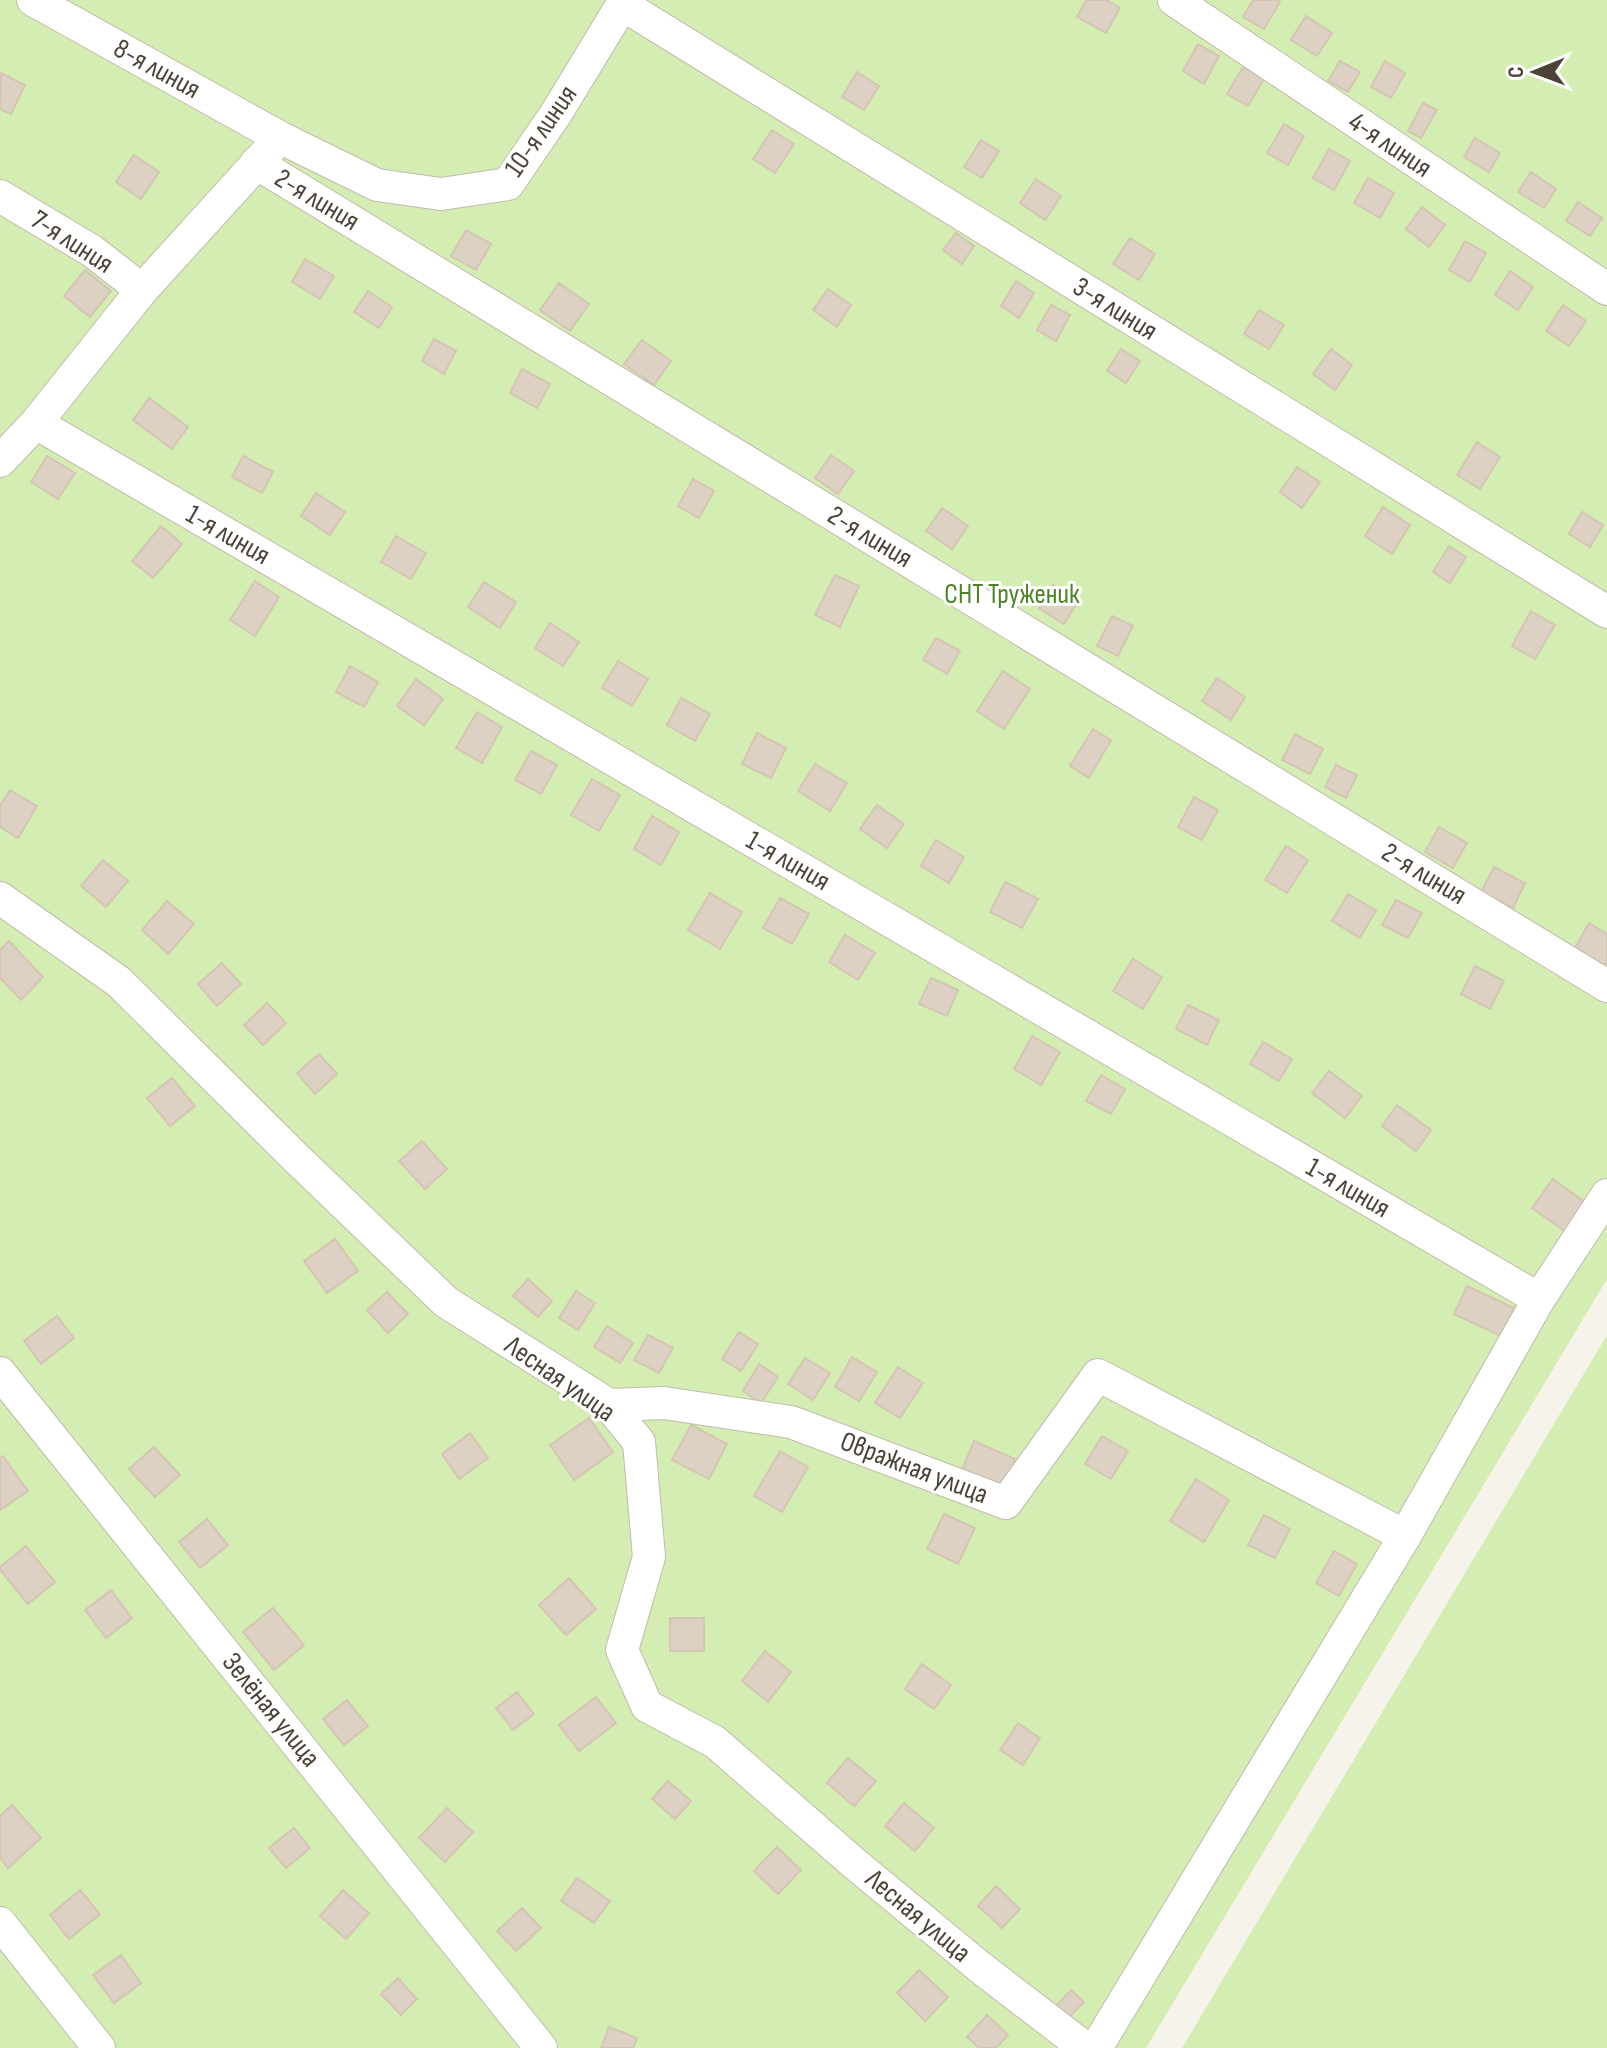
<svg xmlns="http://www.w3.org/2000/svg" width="1607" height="2048" font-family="'Sofia Sans Condensed',sans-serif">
  <rect width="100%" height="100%" fill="#f6f3eb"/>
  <g fill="#d4edb2">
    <polygon points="0,0 1607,0 1607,1279 1146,2048 0,2048"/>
    <polygon points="1607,1335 1607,2048 1182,2048"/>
  </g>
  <g fill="#dcd1c2" stroke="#d4c6b2" stroke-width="2">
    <polygon points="1086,0 1106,0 1120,8 1106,33 1077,17"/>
    <polygon points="1253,0 1277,0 1280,2 1264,29 1243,17"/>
    <polygon points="1306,16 1332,33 1317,56 1291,40"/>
    <polygon points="1198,44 1219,56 1204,84 1183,71"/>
    <polygon points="1340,61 1360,72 1348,92 1328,81"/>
    <polygon points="1385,61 1405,73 1391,98 1371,87"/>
    <polygon points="1243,67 1264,79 1248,106 1227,94"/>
    <polygon points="857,72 879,86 864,110 842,97"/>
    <polygon points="1,73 25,85 11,114 0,109"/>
    <polygon points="1423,103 1437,110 1421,138 1408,131"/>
    <polygon points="1284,124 1304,136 1288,165 1267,153"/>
    <polygon points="772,130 794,144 775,173 753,159"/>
    <polygon points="1475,138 1500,153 1489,172 1464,157"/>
    <polygon points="981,140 999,151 982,178 964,167"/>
    <polygon points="1329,149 1350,161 1334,190 1313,178"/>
    <polygon points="134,155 159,172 141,199 116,182"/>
    <polygon points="1531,172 1556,189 1544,208 1518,192"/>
    <polygon points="1368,178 1394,193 1380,218 1354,203"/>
    <polygon points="1036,179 1061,196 1045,220 1020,203"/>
    <polygon points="1578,202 1602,218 1590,236 1566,221"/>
    <polygon points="1422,207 1445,225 1429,247 1406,229"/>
    <polygon points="466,230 491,244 476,270 451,256"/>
    <polygon points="956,233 974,246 962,264 943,250"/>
    <polygon points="1130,238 1155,254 1139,280 1113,264"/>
    <polygon points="1465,241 1486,253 1470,282 1449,270"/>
    <polygon points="305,259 334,276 320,299 292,282"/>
    <polygon points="85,270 111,291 90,317 64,296"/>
    <polygon points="1510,271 1533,287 1518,310 1495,295"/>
    <polygon points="1016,281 1034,293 1019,318 1001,306"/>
    <polygon points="559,283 589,304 570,331 540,310"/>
    <polygon points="828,289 851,305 837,327 813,310"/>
    <polygon points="368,291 392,307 379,328 354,312"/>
    <polygon points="1051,305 1070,315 1056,341 1037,330"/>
    <polygon points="1563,305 1586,321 1569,346 1546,331"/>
    <polygon points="1259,310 1284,325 1269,349 1244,334"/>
    <polygon points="434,339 456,351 444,374 422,361"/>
    <polygon points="642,340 671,361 654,385 624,364"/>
    <polygon points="1121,349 1140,361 1126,383 1107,371"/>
    <polygon points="1331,349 1352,365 1335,390 1313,374"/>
    <polygon points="522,369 550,384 537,408 510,393"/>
    <polygon points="149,398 188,427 172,449 133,420"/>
    <polygon points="1477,442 1500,457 1480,489 1457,475"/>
    <polygon points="831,455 854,471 838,494 815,478"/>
    <polygon points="47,456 75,473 58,499 31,482"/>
    <polygon points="243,456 273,472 262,493 232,477"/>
    <polygon points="1297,467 1320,482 1302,508 1280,492"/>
    <polygon points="693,479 714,491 699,518 678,506"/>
    <polygon points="316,493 345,512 330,535 301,516"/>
    <polygon points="1383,507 1410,525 1392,554 1365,536"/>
    <polygon points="942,508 968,526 952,549 926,531"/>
    <polygon points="1582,512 1603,525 1590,547 1569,534"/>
    <polygon points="161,526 182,544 153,578 132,561"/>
    <polygon points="396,536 426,553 411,579 381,562"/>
    <polygon points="1449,546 1466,557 1450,583 1433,572"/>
    <polygon points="835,575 859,586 840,627 815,615"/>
    <polygon points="255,581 279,597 255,636 230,620"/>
    <polygon points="484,582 516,602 500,628 468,607"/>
    <polygon points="1053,585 1078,601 1064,624 1039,608"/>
    <polygon points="1531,611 1555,625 1535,659 1512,646"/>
    <polygon points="1112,616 1133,626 1118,656 1097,646"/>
    <polygon points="550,623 579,642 563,666 535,648"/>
    <polygon points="936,638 960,651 947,674 923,660"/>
    <polygon points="618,661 648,679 632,706 602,688"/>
    <polygon points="350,666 378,682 364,707 336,692"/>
    <polygon points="1003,671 1030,689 1004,729 977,711"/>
    <polygon points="1217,678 1245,697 1231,720 1202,701"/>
    <polygon points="416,679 443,699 424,725 397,706"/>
    <polygon points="681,698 710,714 695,741 667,725"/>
    <polygon points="477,712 502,727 482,763 456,748"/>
    <polygon points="1093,729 1111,740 1089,778 1070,766"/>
    <polygon points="757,733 786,748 771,778 742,764"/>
    <polygon points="1295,734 1323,749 1310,774 1282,760"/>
    <polygon points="531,751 557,765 541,794 515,780"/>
    <polygon points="815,764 847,783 830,811 798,791"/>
    <polygon points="1336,765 1357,775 1346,798 1325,787"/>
    <polygon points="592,779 620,795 599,831 571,815"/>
    <polygon points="10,790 37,806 18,838 0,827 0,806"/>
    <polygon points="1194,797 1218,810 1202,840 1178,827"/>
    <polygon points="877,805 904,824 887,848 860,829"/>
    <polygon points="652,816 679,832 661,865 634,849"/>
    <polygon points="1439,827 1467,843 1453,868 1425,852"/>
    <polygon points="936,840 964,857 949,883 921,866"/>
    <polygon points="1286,846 1308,860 1287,893 1265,880"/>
    <polygon points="103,860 128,881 106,907 81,886"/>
    <polygon points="1494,867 1525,883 1513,908 1481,892"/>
    <polygon points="1005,882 1038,899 1022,928 990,912"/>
    <polygon points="710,893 742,912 720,949 688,930"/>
    <polygon points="1348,894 1376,910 1360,938 1332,921"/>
    <polygon points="780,898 809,914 792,944 763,928"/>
    <polygon points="1396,900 1422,913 1408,938 1382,925"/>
    <polygon points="167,901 194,924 168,954 142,930"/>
    <polygon points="1589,923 1607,934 1607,962 1605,965 1575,948"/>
    <polygon points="845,935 875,953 858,980 829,962"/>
    <polygon points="9,941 43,977 21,1000 0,978 0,950"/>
    <polygon points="1133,959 1162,977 1143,1009 1113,991"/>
    <polygon points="222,963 241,984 217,1006 198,984"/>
    <polygon points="1475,966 1504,981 1490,1009 1461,994"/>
    <polygon points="931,978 958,990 947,1016 919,1004"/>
    <polygon points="267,1003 286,1023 263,1045 244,1025"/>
    <polygon points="1188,1005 1219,1020 1207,1045 1176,1029"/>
    <polygon points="1032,1036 1060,1052 1041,1085 1014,1069"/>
    <polygon points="1263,1042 1292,1059 1279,1081 1250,1064"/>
    <polygon points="319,1054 337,1074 315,1094 297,1073"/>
    <polygon points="1329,1071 1362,1096 1345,1118 1312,1093"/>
    <polygon points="1101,1075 1125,1089 1111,1114 1086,1101"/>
    <polygon points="172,1078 195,1106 170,1126 147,1098"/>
    <polygon points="1397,1105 1431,1130 1416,1151 1382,1126"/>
    <polygon points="422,1141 447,1169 425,1189 399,1161"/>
    <polygon points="1553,1179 1589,1205 1569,1234 1532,1208"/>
    <polygon points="335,1239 358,1271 327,1293 304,1261"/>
    <polygon points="528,1279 552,1301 538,1317 513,1296"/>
    <polygon points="1467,1286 1514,1308 1501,1336 1454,1314"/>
    <polygon points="576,1291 595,1303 578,1330 559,1318"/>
    <polygon points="387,1292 408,1314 388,1333 367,1310"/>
    <polygon points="57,1316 74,1338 41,1364 24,1341"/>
    <polygon points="607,1326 633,1343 620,1363 594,1347"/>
    <polygon points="739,1332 758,1344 741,1371 722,1359"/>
    <polygon points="648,1335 673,1348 659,1373 634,1360"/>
    <polygon points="852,1357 877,1372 859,1401 835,1387"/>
    <polygon points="805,1358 830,1373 813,1400 788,1384"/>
    <polygon points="759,1364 778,1377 761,1403 743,1391"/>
    <polygon points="898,1367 923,1383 900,1418 875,1403"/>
    <polygon points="589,1418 613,1452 574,1480 550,1445"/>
    <polygon points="691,1425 727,1444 709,1479 672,1460"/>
    <polygon points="470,1433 488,1458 459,1479 442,1454"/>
    <polygon points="1102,1436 1128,1451 1111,1479 1085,1464"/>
    <polygon points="974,1441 1015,1459 1001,1493 960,1475"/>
    <polygon points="154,1447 180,1475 155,1497 129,1469"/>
    <polygon points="780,1451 808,1467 782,1512 754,1496"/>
    <polygon points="3,1456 28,1491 0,1510 0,1458"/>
    <polygon points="1196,1479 1229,1500 1204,1542 1170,1521"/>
    <polygon points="944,1514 975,1528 958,1564 927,1549"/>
    <polygon points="1264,1515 1290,1529 1275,1558 1248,1545"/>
    <polygon points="207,1519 228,1545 200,1568 179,1542"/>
    <polygon points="26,1546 55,1582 28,1604 0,1570 0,1567"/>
    <polygon points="1334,1551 1357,1564 1339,1596 1316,1583"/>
    <polygon points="569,1578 596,1609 566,1635 539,1605"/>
    <polygon points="111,1590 132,1618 106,1638 85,1610"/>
    <polygon points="273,1608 304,1645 274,1670 243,1632"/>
    <rect x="670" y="1618" width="34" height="33"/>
    <polygon points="765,1651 791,1672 768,1702 742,1681"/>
    <polygon points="922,1664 951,1685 934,1709 905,1689"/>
    <polygon points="517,1692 534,1714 513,1730 496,1708"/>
    <polygon points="596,1697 616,1723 579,1751 559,1725"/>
    <polygon points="347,1700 368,1726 344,1745 323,1719"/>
    <polygon points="1018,1723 1040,1738 1023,1765 1000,1750"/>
    <polygon points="848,1758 876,1781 854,1806 827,1783"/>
    <polygon points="668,1781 691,1801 675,1819 652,1799"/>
    <polygon points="904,1803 934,1828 915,1851 885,1826"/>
    <polygon points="12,1805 41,1838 8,1868 0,1858 0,1816"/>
    <polygon points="447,1808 473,1832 445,1862 419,1838"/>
    <polygon points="294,1828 310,1848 286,1868 269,1848"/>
    <polygon points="777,1847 801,1870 778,1894 754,1871"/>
    <polygon points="577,1878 610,1901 594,1923 561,1901"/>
    <polygon points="996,1886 1020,1909 1002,1928 978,1906"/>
    <polygon points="80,1890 100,1914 69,1939 50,1915"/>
    <polygon points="343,1890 369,1913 346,1939 320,1916"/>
    <polygon points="522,1908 541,1928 516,1951 497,1931"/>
    <polygon points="121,1955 141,1983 114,2003 93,1975"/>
    <polygon points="919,1970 948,1997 925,2021 897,1993"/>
    <polygon points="398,1978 417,1999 401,2015 381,1994"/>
    <polygon points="1071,1990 1084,2002 1068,2018 1056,2006"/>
    <polygon points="987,2015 1008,2035 996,2048 979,2048 967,2037"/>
    <polygon points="609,2027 637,2038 633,2048 601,2048"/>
  </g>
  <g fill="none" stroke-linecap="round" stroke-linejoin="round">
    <defs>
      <g id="minor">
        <polyline points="33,0 281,138 377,185 441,194 508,184 557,112 625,0"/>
        <polyline points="1174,0 1607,289"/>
        <polyline points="623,5 1607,612"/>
        <polyline points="256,163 1607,986"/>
        <polyline points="0,196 92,251 142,290"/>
        <polyline points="36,423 1539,1299"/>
        <polyline points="0,461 36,423 142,290 270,149"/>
        <polyline points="0,898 119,982 293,1155 446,1302 609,1405 639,1442 649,1557 622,1650 647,1706 715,1742 855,1864 981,1968 1085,2048"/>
        <polyline points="0,1373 541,2048"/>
        <polyline points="609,1405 664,1403 791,1422 1006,1503 1098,1375 1405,1536"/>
        <polyline points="0,1923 99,2048"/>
        <polyline points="1096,2048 1405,1536 1539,1299 1607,1195"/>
      </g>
    </defs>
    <use href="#minor" stroke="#c3baad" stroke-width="34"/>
    <use href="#minor" stroke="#fff" stroke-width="32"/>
  </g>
  <g text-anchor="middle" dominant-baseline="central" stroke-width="6" stroke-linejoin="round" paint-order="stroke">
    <g font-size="28" fill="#4c4338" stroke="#fff">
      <text transform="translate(157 69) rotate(29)">8-я линия</text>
      <text transform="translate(541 131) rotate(-55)">10-я линия</text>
      <text transform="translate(1390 145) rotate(34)">4-я линия</text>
      <text transform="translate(317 200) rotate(31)">2-я линия</text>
      <text transform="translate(72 242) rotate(33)">7-я линия</text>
      <text transform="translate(1115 309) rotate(32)">3-я линия</text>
      <text transform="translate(228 535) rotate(30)">1-я линия</text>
      <text transform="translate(870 537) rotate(31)">2-я линия</text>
      <text transform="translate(788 861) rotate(30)">1-я линия</text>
      <text transform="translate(1424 874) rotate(31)">2-я линия</text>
      <text transform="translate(1348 1188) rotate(30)">1-я линия</text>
      <text transform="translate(560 1379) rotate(35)">Лесная улица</text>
      <text transform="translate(914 1468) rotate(21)">Овражная улица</text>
      <text transform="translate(271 1710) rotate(51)">Зелёная улица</text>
      <text transform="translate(918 1916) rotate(40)">Лесная улица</text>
    </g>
    <g font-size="28" fill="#4c8325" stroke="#fff">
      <text x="1012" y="594">СНТ Труженик</text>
    </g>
  </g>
  <g transform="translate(1535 72) rotate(269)" stroke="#ffffff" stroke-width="6" paint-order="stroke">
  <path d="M0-6L14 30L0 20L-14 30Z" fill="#4c4338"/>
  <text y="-12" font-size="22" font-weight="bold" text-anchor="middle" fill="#4c4338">С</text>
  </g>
</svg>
